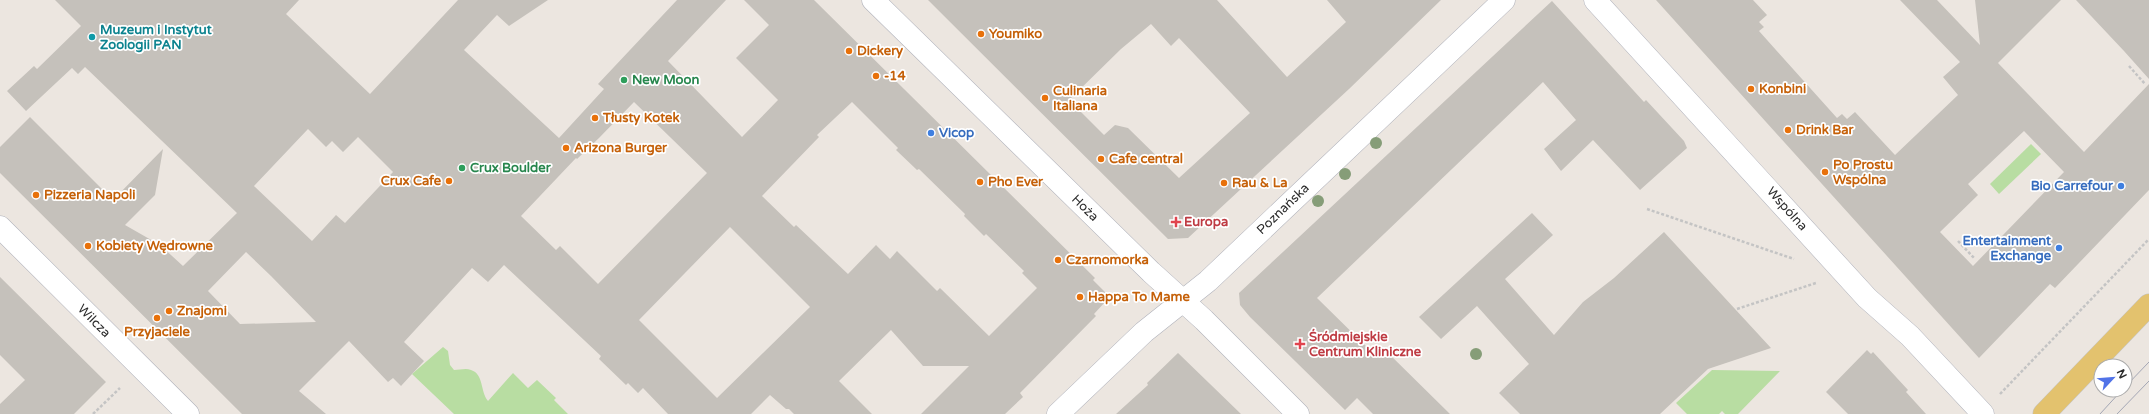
<svg xmlns="http://www.w3.org/2000/svg" width="2149" height="414" font-family="'Varela Round',sans-serif">
  <rect width="100%" height="100%" fill="#ece6e0"/>
  <g fill="#b8dda2">
    <polygon points="2031,144 2041,154 1999,194 1990,184"/>
    <path d="M443 347 448 351 450 365 454 370C460 370 466 368 471 370 484 374 480 391 488 401L513 373 528 388 537 380 556 398 554 400 568 414H454L412 374Z"/>
    <polygon points="1712,370 1780,371 1738,414 1725,414 1722,411 1719,414 1687,414 1676,403"/>
  </g>
  <g fill="#c5c1bb" fill-rule="evenodd">
    <path d="M55 0H299L286 14 370 94 458 0H548L509 26 497 15 464 50 559 138 604 89 598 84 677 0H726L668 61 742 137 778 100 736 58 769 25 744 0H814L1095 278 1093 280 1105 292V302L1094 314 1096 316 1020 393 1023 397 1005 414H921L969 366H923L891 330 839 381 872 414H794L789 409H786L770 395 751 414H668L643 388 638 393 628 383 626 385 599 359 601 356 504 265 488 282 472 268 404 342 424 361 401 386 393 378 388 382 349 341 299 391 326 414H242L0 173V147L30 117 113 200 163 149 155 195 125 225 160 245 183 266 237 213 85 67 78 74 72 68 26 111 7 91 34 66 37 69 81 26ZM634 102 707 173 598 284 560 246 556 250 521 216 576 158 577 159 599 138ZM852 102 898 148 896 150 917 170 919 169 965 214 964 216 984 236 986 234 1024 271 1022 273 1037 288 989 336 940 288 937 291 897 251 890 259 876 245 848 274 796 225 794 227 762 196 819 137 817 135ZM308 129 326 147 332 141 343 152 358 137 393 172 345 223 336 215 312 241 254 186ZM730 227 810 307 717 398 639 320ZM246 252 271 276 316 322 240 324 208 291Z"/>
    <path d="M928 0H1217L1287 77 1346 22 1327 0H1441L1349 89 1188 238 1168 239ZM1151 24 1171 46 1179 38 1250 113 1179 178 1128 128 1115 125 1104 135 1069 100 1121 49Z"/>
    <path d="M1656 0H1753L1767 15 1759 22 1764 27 1759 31 1837 118 1842 114 1847 119 1855 112 1895 155 1958 95 1943 77 1960 62 1900 0H1937L1980 45 1975 0H2061L1998 63 2084 152 2149 84V190L2055 288 2050 284 1979 358ZM2024 131 2064 172 1973 266 1940 232 1978 195 1968 184Z"/>
    <polygon points="2076,0 2149,0 2149,79 2124,51"/>
    <polygon points="1552,1 1644,102 1646,100 1684,141 1687,148 1640,190 1593,140 1561,171 1544,149 1576,120 1543,82 1317,298 1375,355 1383,348 1450,414 1373,414 1357,398 1345,410 1250,317 1240,305 1239,293"/>
    <polygon points="1532,213 1553,235 1505,279 1554,335 1583,302 1614,278 1664,232 1771,348 1708,369 1660,414 1520,414 1499,393 1529,364 1477,306 1441,339 1419,317"/>
    <polygon points="0,277 106,382 74,414 0,414 0,404 25,380 0,355"/>
    <polygon points="1867,350 1871,354 1873,352 1908,390 1906,392 1926,414 1848,414 1826,392"/>
    <polygon points="1178,353 1241,414 1116,414 1148,385 1147,383"/>
  </g>
  <g fill="none" stroke-linecap="round" stroke-linejoin="round">
    <defs>
      <g id="minor">
        <polyline points="873,0 1151,272 1204,320 1298,414"/>
        <polyline points="1595,0 1867,298 1910,336 1983,414"/>
        <polyline points="0,227 188,414"/>
        <polyline points="1058,414 1144,332 1208,281 1504,0"/>
      </g>
      <polyline id="major" points="2044,414 2149,305"/>
    </defs>
    <use href="#minor" stroke="#b0b2bb" stroke-width="23"/>
    <use href="#major" stroke="#c4c4c4" stroke-width="23"/>
    <g stroke="#c4c4c4" stroke-width="2.5" stroke-dasharray="3 2" stroke-linecap="butt">
      <polyline points="2129,66 2145,84"/>
      <polyline points="1647,209 1794,259"/>
      <polyline points="1958,241 1975,259"/>
      <polyline points="1737,309 1816,283"/>
      <polyline points="2000,394 2149,239"/>
      <polyline points="93,414 120,388"/>
    </g>
    <use href="#minor" stroke="#fff" stroke-width="22"/>
    <use href="#major" stroke="#e3c26e" stroke-width="22"/>
    <g stroke="#a3a6b4" stroke-width="1">
      <polyline points="2125,387 2149,362"/>
      <polyline points="2100,414 2122,390"/>
      <polyline points="2117,414 2149,381"/>
    </g>
  </g>
  <g fill="#869d78">
    <circle cx="1376" cy="143" r="6"/>
    <circle cx="1345" cy="174" r="6"/>
    <circle cx="1318" cy="201" r="6"/>
    <circle cx="1476" cy="354" r="6"/>
  </g>
  <g fill="#e8710a" stroke="#fff" stroke-width="1.5">
    <circle cx="981" cy="34" r="4"/>
    <circle cx="849" cy="51" r="4"/>
    <circle cx="876" cy="76" r="4"/>
    <circle cx="1751" cy="89" r="4"/>
    <circle cx="1045" cy="98" r="4"/>
    <circle cx="595" cy="118" r="4"/>
    <circle cx="1788" cy="130" r="4"/>
    <circle cx="566" cy="148" r="4"/>
    <circle cx="1101" cy="159" r="4"/>
    <circle cx="1825" cy="172" r="4"/>
    <circle cx="449" cy="181" r="4"/>
    <circle cx="980" cy="182" r="4"/>
    <circle cx="1224" cy="183" r="4"/>
    <circle cx="36" cy="195" r="4"/>
    <circle cx="88" cy="246" r="4"/>
    <circle cx="1058" cy="260" r="4"/>
    <circle cx="1080" cy="297" r="4"/>
    <circle cx="169" cy="311" r="4"/>
    <circle cx="157" cy="318" r="4"/>
  </g>
  <circle fill="#0f9aa8" stroke="#fff" stroke-width="1.5" cx="92" cy="37" r="4"/>
  <g fill="#2e9e5b" stroke="#fff" stroke-width="1.5">
    <circle cx="624" cy="80" r="4"/>
    <circle cx="462" cy="168" r="4"/>
  </g>
  <g fill="#3f7fe0" stroke="#fff" stroke-width="1.5">
    <circle cx="931" cy="133" r="4"/>
    <circle cx="2121" cy="186" r="4"/>
    <circle cx="2059" cy="248" r="4"/>
  </g>
  <g fill="#e0444e" stroke="#fff" stroke-width="1.5">
    <path d="M1174 216h4v4h4v4h-4v4h-4v-4h-4v-4h4z"/>
    <path d="M1298 338h4v4h4v4h-4v4h-4v-4h-4v-4h4z"/>
  </g>
  <g text-anchor="middle" dominant-baseline="central" stroke-width="3.5" stroke-linejoin="round" paint-order="stroke">
    <g font-size="13" font-weight="bold" fill="#0d838f" stroke="#fff" text-anchor="start">
      <text x="100" y="30">Muzeum i Instytut<tspan x="100" dy="15">Zoologii PAN</tspan></text>
    </g>
    <g font-size="13" font-weight="bold" fill="#c56008" stroke="#fff" text-anchor="start">
      <text x="989" y="34">Youmiko</text>
      <text x="857" y="51">Dickery</text>
      <text x="884" y="76">-14</text>
      <text x="1759" y="89">Konbini</text>
      <text x="1053" y="91">Culinaria<tspan x="1053" dy="15">Italiana</tspan></text>
      <text x="603" y="118">Tłusty Kotek</text>
      <text x="1796" y="130">Drink Bar</text>
      <text x="574" y="148">Arizona Burger</text>
      <text x="1109" y="159">Cafe central</text>
      <text x="1833" y="165">Po Prostu<tspan x="1833" dy="15">Wspólna</tspan></text>
      <text x="441" y="181" text-anchor="end">Crux Cafe</text>
      <text x="988" y="182">Pho Ever</text>
      <text x="1232" y="183">Rau &amp; La</text>
      <text x="44" y="195">Pizzeria Napoli</text>
      <text x="96" y="246">Kobiety Wędrowne</text>
      <text x="1066" y="260">Czarnomorka</text>
      <text x="1088" y="297">Happa To Mame</text>
      <text x="177" y="311">Znajomi</text>
      <text x="157" y="332" text-anchor="middle">Przyjaciele</text>
    </g>
    <g font-size="13" font-weight="bold" fill="#27864d" stroke="#fff" text-anchor="start">
      <text x="632" y="80">New Moon</text>
      <text x="470" y="168">Crux Boulder</text>
    </g>
    <g font-size="13" font-weight="bold" fill="#366cbe" stroke="#fff" text-anchor="end">
      <text x="939" y="133" text-anchor="start">Vicop</text>
      <text x="2113" y="186">Bio Carrefour</text>
      <text x="2051" y="241">Entertainment<tspan x="2051" dy="15">Exchange</tspan></text>
    </g>
    <g font-size="13" fill="#2c2c2c" stroke="#fff">
      <text transform="translate(1085 208) rotate(44)">Hoża</text>
      <text transform="translate(1283 209) rotate(-44)">Poznańska</text>
      <text transform="translate(1787 209) rotate(48)">Wspólna</text>
      <text transform="translate(94 321) rotate(45)">Wilcza</text>
    </g>
    <g font-size="13" font-weight="bold" fill="#be3a42" stroke="#fff" text-anchor="start">
      <text x="1184" y="222">Europa</text>
      <text x="1309" y="337">Śródmiejskie<tspan x="1309" dy="15">Centrum Kliniczne</tspan></text>
    </g>
  </g>
  <g transform="translate(2113 378) rotate(64)"><circle r="19" fill="#ffffff" stroke="#ababab"/>
  <path d="M0-3L7 15L0 10L-7 15Z" fill="#5173e8"/>
  <text y="-6" font-size="11" font-weight="bold" text-anchor="middle" fill="#2c2c2c">N</text>
  </g>
</svg>
